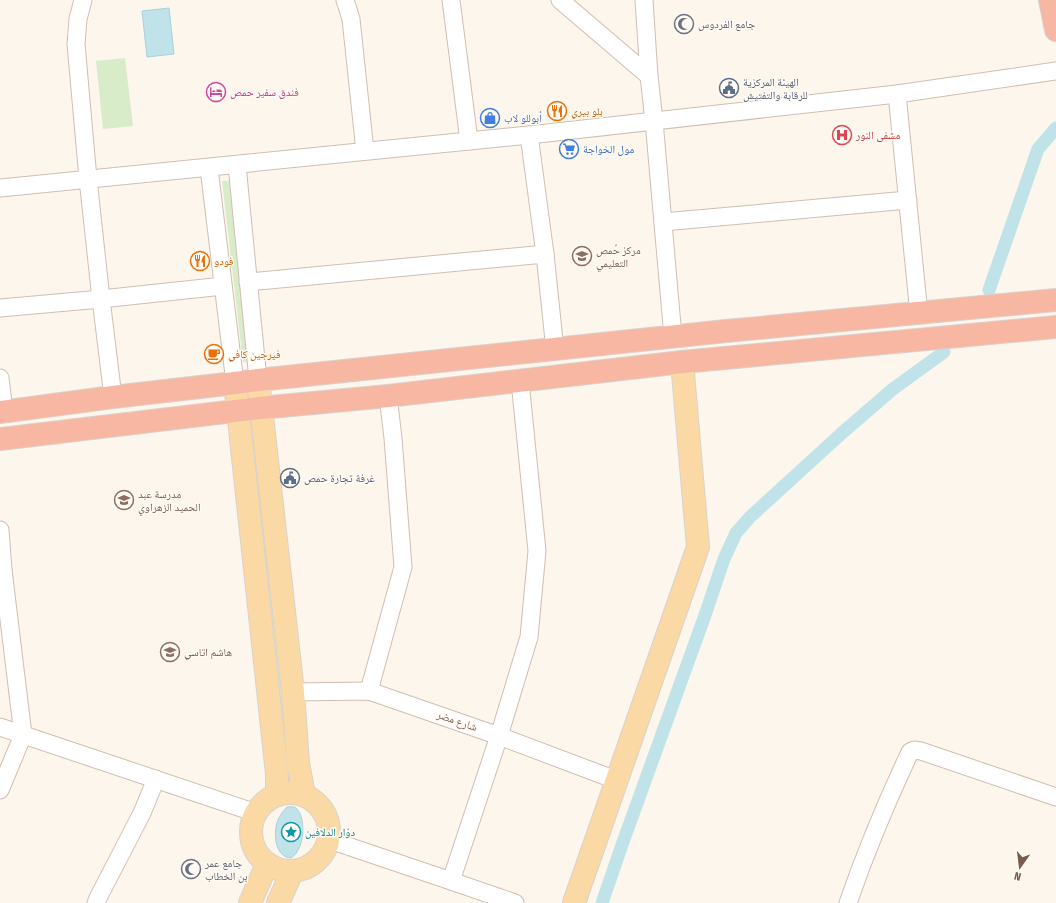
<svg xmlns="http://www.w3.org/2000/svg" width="1056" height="903" font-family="'Fira Sans Condensed','Noto Naskh Arabic',sans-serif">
  <rect width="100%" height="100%" fill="#fdf6ec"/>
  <g fill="#d8ecc9">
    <polygon points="125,58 133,126 103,129 96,61"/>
    <polygon points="222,181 229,181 250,362 243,362"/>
    <polygon points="259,448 290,751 282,751 252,449"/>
  </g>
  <g fill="#bfe3e8" stroke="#a5d3da">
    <polygon points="169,8 174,54 147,57 142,11"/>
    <path d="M287 807C290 807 293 806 296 808 305 816 304 839 299 848 297 853 295 855 291 858 277 857 274 840 276 827 277 820 281 813 287 807Z"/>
  </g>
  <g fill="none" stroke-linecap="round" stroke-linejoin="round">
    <g stroke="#bfe3e8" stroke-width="13">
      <polyline points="989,290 1038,149 1056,128"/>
      <polyline points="602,903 623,842 704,618 724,559 736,533 750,517 842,433 893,389 944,352"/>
    </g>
    <defs>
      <g id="minor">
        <polyline points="83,0 78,19 76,44 88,179 101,299 113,397"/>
        <polyline points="345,0 351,19 365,151"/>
        <polyline points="451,0 469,141"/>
        <polyline points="560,0 649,76"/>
        <polyline points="644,0 649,76 654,121 673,337"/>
        <polyline points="897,94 919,314"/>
        <polyline points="529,135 545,254"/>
        <polyline points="237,165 258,380"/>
        <polyline points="209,168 235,383"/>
        <polyline points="0,188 529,135 897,94 1056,71"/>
        <polyline points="663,222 908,200"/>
        <polyline points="248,282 545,254 555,350"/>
        <polyline points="0,308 101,299 223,286"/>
        <polyline points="0,378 4,411"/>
        <polyline points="0,530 3,570 0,571"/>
        <polyline points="369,691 403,567 393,438 388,396"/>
        <polyline points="293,692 369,691 499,736 616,780"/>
        <polyline points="0,727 256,813"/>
        <polyline points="0,790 23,735 3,570"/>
        <polyline points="330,840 451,881 515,903"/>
        <polyline points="451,881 499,736 529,637 537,551 520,381"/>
        <polyline points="96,903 98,898 142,813 156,779"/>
        <path d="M848 903C866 851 887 801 910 752L914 750 921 751 1056 797"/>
      </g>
      <g id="major">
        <polyline points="258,380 293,692 298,763 304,795"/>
        <polyline points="235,383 277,774 277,795"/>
        <circle cx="290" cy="832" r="39"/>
        <polyline points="250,903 267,864"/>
        <polyline points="278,903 292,872"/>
        <polyline points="574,903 698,547 682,362"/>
      </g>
      <g id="highway">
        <polyline points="1050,0 1056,30"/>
        <polyline points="0,412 113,397 235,383 258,380 726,331 1056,300"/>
        <polyline points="0,439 260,408 388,396 682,362 1056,327"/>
      </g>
    </defs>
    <use href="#minor" stroke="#d1beb0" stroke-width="19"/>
    <use href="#major" stroke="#dad1cd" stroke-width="24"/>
    <use href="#highway" stroke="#dad1cd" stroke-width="24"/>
    <use href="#minor" stroke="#fff" stroke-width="17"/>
    <use href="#major" stroke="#fbd9a5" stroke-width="22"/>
    <use href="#highway" stroke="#f7b7a3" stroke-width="22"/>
  </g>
  <defs>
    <symbol id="mosque-ring" viewBox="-11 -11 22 22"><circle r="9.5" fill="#fffaf3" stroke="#6b7280" stroke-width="1.5"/><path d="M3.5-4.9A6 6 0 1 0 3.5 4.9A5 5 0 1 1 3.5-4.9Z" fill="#6b7280"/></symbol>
    <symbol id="civic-ring" viewBox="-11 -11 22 22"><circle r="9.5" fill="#fffaf3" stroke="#5c6f8a" stroke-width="1.5"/><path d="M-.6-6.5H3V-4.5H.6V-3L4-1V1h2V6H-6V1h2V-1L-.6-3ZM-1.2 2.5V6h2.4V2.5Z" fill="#5c6f8a"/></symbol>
    <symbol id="hotel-ring" viewBox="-11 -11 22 22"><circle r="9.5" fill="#fffaf3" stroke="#d1479c" stroke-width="1.5"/><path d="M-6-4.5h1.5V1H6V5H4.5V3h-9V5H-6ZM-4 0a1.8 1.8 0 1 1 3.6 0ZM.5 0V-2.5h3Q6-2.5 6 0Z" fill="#d1479c"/></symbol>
    <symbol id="restaurant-ring" viewBox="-11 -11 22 22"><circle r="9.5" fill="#fffaf3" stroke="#e8710a" stroke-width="1.5"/><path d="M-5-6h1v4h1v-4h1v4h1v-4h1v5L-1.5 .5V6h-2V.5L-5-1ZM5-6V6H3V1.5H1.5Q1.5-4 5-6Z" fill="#e8710a"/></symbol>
    <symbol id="shop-ring" viewBox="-11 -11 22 22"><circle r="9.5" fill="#fffaf3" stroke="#3f7fe0" stroke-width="1.5"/><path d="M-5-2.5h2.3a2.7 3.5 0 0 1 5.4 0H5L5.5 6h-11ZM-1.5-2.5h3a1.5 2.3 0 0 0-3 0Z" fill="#3f7fe0"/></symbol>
    <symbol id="hospital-ring" viewBox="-11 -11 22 22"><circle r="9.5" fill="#fffaf3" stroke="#e0444e" stroke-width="1.5"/><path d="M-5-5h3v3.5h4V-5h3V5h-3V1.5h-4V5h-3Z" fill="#e0444e"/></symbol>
    <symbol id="supermarket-ring" viewBox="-11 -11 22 22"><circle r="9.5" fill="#fffaf3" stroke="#3f7fe0" stroke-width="1.5"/><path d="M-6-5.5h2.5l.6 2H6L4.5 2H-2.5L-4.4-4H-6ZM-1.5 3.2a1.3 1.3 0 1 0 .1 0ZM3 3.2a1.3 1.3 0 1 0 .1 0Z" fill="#3f7fe0"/></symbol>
    <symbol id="school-ring" viewBox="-11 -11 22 22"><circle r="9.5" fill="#fffaf3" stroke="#8d6e63" stroke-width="1.5"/><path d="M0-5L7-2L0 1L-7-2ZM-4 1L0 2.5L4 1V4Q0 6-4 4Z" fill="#8d6e63"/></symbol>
    <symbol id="cafe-ring" viewBox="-11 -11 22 22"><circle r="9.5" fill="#fffaf3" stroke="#e8710a" stroke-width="1.5"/><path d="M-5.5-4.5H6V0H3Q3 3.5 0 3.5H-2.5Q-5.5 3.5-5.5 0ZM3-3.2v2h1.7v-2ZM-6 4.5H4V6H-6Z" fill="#e8710a"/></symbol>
    <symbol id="sight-ring" viewBox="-11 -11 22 22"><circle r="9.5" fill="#fffaf3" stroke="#0f9aa8" stroke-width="1.5"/><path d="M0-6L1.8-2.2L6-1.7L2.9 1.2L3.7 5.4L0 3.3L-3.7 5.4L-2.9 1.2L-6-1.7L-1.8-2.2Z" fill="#0f9aa8"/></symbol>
  </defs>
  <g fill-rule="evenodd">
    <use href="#mosque-ring" x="673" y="13" width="22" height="22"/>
    <use href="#civic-ring" x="718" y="77" width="22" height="22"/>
    <use href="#hotel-ring" x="205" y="81" width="22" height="22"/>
    <use href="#restaurant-ring" x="546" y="100" width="22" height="22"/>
    <use href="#shop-ring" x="479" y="107" width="22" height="22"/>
    <use href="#hospital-ring" x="831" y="124" width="22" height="22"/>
    <use href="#supermarket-ring" x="558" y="138" width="22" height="22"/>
    <use href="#school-ring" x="571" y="245" width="22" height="22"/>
    <use href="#restaurant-ring" x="189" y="250" width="22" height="22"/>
    <use href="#cafe-ring" x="203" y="343" width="22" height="22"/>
    <use href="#civic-ring" x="279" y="467" width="22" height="22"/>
    <use href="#school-ring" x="113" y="489" width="22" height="22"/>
    <use href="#school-ring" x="159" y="641" width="22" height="22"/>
    <use href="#sight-ring" x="280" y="821" width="22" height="22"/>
    <use href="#mosque-ring" x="180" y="858" width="22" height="22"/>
  </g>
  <g text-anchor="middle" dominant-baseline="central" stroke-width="3" stroke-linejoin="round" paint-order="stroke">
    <g font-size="11" fill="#5b616d" stroke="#fffaf3" text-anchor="start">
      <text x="698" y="24">جامع الفردوس</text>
      <text x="205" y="863">جامع عمر<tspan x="205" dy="13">بن الخطاب</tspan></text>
    </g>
    <g font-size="11" fill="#4e5e75" stroke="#fffaf3" text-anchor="start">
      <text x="743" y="82">الهيئة المركزية<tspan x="743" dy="13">للرقابة والتفتيش</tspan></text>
      <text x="304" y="478">غرفة تجارة حمص</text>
    </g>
    <g font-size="11" fill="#b23c85" stroke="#fffaf3" text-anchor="start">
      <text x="230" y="92">فندق سفير حمص</text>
    </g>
    <g font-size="11" fill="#c56008" stroke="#fffaf3" text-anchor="start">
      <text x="571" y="111">بلو بيري</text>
      <text x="214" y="261">فودو</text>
      <text x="228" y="354">فيرجين كافي</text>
    </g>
    <g font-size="11" fill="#366cbe" stroke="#fffaf3" text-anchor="start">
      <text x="504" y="118">أبوللو لاب</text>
      <text x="583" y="149">مول الخواجة</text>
    </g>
    <g font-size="11" fill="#be3a42" stroke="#fffaf3" text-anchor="start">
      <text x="856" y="135">مشفى النور</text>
    </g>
    <g font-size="11" fill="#785e54" stroke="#fffaf3" text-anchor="start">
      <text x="596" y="250">مركز حُمص<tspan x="596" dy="13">التعليمي</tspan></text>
      <text x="138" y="494">مدرسة عبد<tspan x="138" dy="13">الحميد الزهراوي</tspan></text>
      <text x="184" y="652">هاشم اتاسي</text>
    </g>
    <g font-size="11" fill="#7a5c4d" stroke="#fffaf3">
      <text transform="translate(457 721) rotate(19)">شارع مضر</text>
    </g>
    <g font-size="11" fill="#0d838f" stroke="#fffaf3" text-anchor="start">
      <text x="305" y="832">دوّار الدلافين</text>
    </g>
  </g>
  <g transform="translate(1020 867) rotate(194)" stroke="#fffaf3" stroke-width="3" paint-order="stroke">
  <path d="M0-3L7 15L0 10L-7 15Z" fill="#7a5c4d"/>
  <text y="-6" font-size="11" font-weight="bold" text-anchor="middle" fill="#7a5c4d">N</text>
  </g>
</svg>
